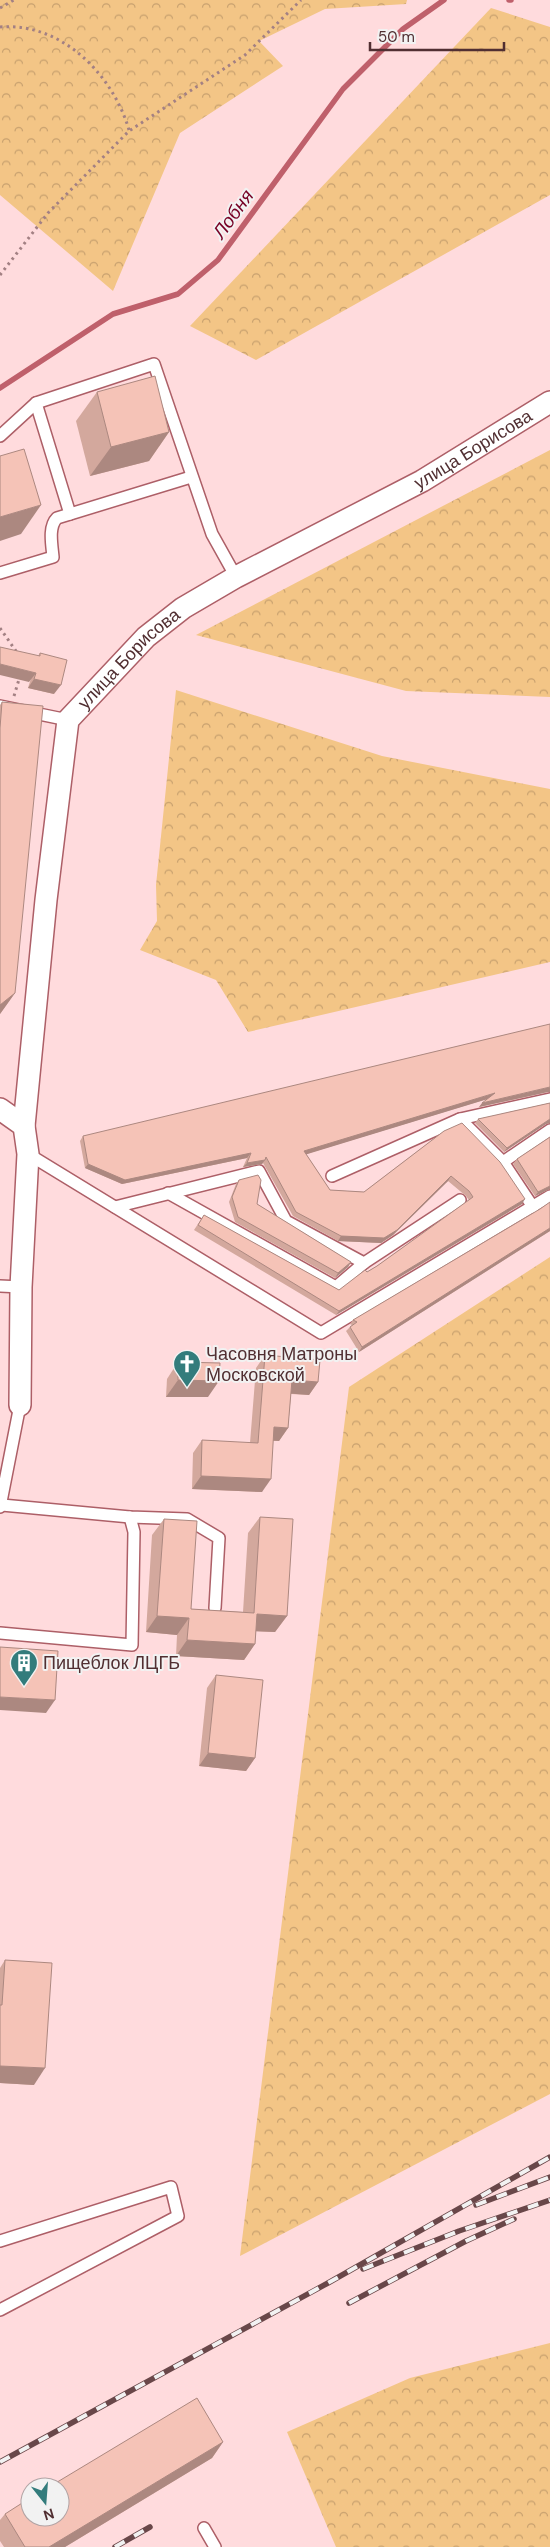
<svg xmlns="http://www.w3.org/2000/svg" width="550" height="2547" font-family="'DM Sans',sans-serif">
  <defs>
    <pattern id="forest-crowns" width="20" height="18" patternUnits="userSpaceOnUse" patternTransform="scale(1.25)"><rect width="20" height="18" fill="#f3c586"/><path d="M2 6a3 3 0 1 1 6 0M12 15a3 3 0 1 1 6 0" fill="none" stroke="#c7a06e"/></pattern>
  </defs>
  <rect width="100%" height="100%" fill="#ffdbdd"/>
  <g fill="url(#forest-crowns)">
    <polygon points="0,0 407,0 406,4 325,9 259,41 283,66 180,133 113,291 0,195"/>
    <polygon points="491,8 550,27 550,195 256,360 190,326"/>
    <polygon points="550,450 550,697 406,691 196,635"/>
    <polygon points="176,690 382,756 550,789 550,962 248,1032 216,980 140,950 157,921 156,885"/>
    <polygon points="550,1257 550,2094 240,2256 349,1387"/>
    <polygon points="550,2343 550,2547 336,2547 287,2432 410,2378"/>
  </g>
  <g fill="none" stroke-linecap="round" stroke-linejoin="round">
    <g stroke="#bf606b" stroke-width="5.5">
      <polyline points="509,0 511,0"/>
      <polyline points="0,388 113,314 178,294 218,260 343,89 403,29 444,0"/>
    </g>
    <defs>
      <g id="lane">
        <polyline points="36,403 70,514"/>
        <polyline points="0,436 36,403 154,364 212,534 236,577"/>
        <path d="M0 573 53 557C52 545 48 527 57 518L191 477"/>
        <polyline points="0,706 68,720"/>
        <polyline points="28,1154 321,1333 550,1196"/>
        <polyline points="503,1162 460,1119 550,1099"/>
        <polyline points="332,1176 460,1119"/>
        <polyline points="168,1193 336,1287 364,1263"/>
        <polyline points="115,1207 259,1171 286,1221 364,1263 460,1200"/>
        <polyline points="533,1207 503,1162 550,1130"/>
        <polyline points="0,1286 21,1287"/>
        <polyline points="2,1505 130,1517 187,1519 219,1538 215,1608"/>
        <polyline points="0,1507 20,1405"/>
        <polyline points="0,1633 132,1645 134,1532 130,1517"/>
        <polyline points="0,2241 171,2187 178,2216 0,2310"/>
        <polyline points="204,2528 215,2547"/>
      </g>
      <g id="street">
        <polyline points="0,1109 24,1126 28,1154 21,1287 20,1405"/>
        <path id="s1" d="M24 1126 46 900 68 720 146 637 183 608 236 577 422 481 550 402"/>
      </g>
    </defs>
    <use href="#lane" stroke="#ad5f67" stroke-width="14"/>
    <use href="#street" stroke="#ad5f67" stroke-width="24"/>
    <g stroke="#a38083" stroke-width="3" stroke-dasharray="2.5 4" stroke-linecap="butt">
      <polyline points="0,8 14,0"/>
      <path d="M0 27C62 22 113 75 129 130"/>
      <polyline points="0,275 48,213 129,131 245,55 301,0"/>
      <polyline points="0,628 18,654"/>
      <polyline points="14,696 20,676"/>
    </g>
    <use href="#lane" stroke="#fff" stroke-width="11"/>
    <use href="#street" stroke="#fff" stroke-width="21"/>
    <defs>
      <g id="rail">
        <polyline points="476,2205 550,2177"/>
        <polyline points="363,2269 459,2231 550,2200"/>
        <polyline points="349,2303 466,2241 514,2219"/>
        <polyline points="0,2462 328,2283 550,2157"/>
        <polyline points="115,2547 150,2527"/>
      </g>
    </defs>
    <use href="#rail" stroke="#694749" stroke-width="5.5"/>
    <use href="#rail" stroke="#f2f2f2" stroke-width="4" stroke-dasharray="11" stroke-linecap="butt"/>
  </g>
  <g fill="#d3a89d">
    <polygon points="97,392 169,432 149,461 90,476 76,421"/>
    <polygon points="40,653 54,694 28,688 38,656"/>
    <polygon points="2,702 15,993 0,1014 0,705"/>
    <polygon points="548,1092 479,1107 487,1099 306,1154 330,1190 364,1192 444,1131 522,1204 336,1315 194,1230 204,1215 339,1290 377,1266 469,1200 466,1196 448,1181 393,1235 381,1243 338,1241 293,1216 263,1163 262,1164 243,1167 247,1158 122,1184 85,1168 80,1141 83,1136"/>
    <polygon points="550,1103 550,1123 546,1124 504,1152 475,1123 478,1119"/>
    <polygon points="550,1137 550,1189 535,1196 513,1164 517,1159"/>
    <polygon points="239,1180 257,1204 351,1262 348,1267 335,1278 235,1222 229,1202 236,1184"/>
    <polygon points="550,1202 550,1231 359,1352 346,1331 352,1325 350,1324 353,1320 540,1209"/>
    <polygon points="265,1355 318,1382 309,1395 291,1394 288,1428 279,1441 273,1441 262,1492 192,1489 193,1453 202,1440 250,1443 256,1368"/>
    <polygon points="178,1362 208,1397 166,1397 167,1379"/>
    <polygon points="260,1517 287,1616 275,1632 256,1631 255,1644 244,1660 176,1656 177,1635 146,1632 152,1535 164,1519 191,1609 243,1612 248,1533"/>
    <polygon points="216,1675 255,1758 246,1771 199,1766 207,1688"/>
    <polygon points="5,1960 34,2085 0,2083 0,1968"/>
    <polygon points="223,2442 212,2458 65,2547 4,2547 0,2541 0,2520 5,2514"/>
  </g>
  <g fill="#ac8880">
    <polygon points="169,432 149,461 90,476 111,447"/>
    <polygon points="41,505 21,534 0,541 0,517"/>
    <polygon points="0,664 36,673 29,682 0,675"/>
    <polygon points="34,679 61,685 54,694 28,688"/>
    <polygon points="15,993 0,1014 0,1005"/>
    <polygon points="550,1087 550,1092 548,1092 479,1107 482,1103"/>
    <polygon points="495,1093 491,1098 301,1156 304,1151"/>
    <polygon points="550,1119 550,1123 546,1124 504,1152 507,1148"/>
    <polygon points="251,1153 247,1158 122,1184 85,1168 88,1164"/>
    <polygon points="265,1160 262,1164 243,1167 247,1163"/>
    <polygon points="451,1176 448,1181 393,1235 381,1243 338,1241 341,1236"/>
    <polygon points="550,1186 550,1189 535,1196 538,1192"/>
    <polygon points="525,1199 522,1204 336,1315 339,1311"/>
    <polygon points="550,1228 550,1231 359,1352 362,1347"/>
    <polygon points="351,1262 348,1267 335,1278 338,1273"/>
    <polygon points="178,1380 219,1381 208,1397 166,1397"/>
    <polygon points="292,1380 318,1382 309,1395 283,1393"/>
    <polygon points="274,1427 288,1428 279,1441 265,1440"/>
    <polygon points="201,1476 271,1479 262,1492 192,1489"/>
    <polygon points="257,1614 287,1616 275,1632 246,1631"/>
    <polygon points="157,1616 189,1618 177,1635 146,1632"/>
    <polygon points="187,1640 255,1644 244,1660 176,1656"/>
    <polygon points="0,1697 55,1700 46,1713 0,1710"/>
    <polygon points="208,1753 255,1758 246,1771 199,1766"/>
    <polygon points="0,2066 45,2068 34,2085 0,2083"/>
    <polygon points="223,2442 212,2458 65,2547 49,2547"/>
  </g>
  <g fill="#f5c3b7" stroke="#ac8880">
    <polygon points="155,376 169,432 111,447 97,392"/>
    <polygon points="24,449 41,505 0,517 0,456"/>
    <polygon points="0,647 40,656 40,653 67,660 61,685 34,679 36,673 0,664"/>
    <polygon points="2,702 43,706 15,993 0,1005 0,728"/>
    <polygon points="550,1024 550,1087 482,1103 495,1093 304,1151 330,1190 364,1192 444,1131 462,1123 500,1162 525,1199 339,1311 198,1225 204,1215 339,1290 365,1270 367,1272 377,1266 473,1197 469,1191 451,1176 397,1230 384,1238 341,1236 296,1212 266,1157 265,1160 247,1163 251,1153 125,1180 88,1164 83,1136"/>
    <polygon points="550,1103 550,1119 507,1148 478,1119"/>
    <polygon points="550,1137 550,1186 538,1192 517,1159"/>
    <polygon points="258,1175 261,1180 257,1204 351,1262 338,1273 238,1217 232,1197 239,1180"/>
    <polygon points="550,1202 550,1228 362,1347 350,1327 357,1322 353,1320 540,1209"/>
    <polygon points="265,1355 320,1360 318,1382 292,1380 288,1428 274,1427 271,1479 201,1476 202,1440 258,1443"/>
    <polygon points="178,1362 220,1363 219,1381 178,1380"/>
    <polygon points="260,1517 293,1519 287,1616 257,1614 255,1644 187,1640 189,1618 157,1616 164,1519 197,1521 191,1609 254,1613"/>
    <polygon points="0,1647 58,1651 55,1700 0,1697"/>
    <polygon points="216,1675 263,1680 255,1758 208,1753"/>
    <polygon points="5,1960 52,1963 45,2068 0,2066 0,2005 2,2005"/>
    <polygon points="197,2398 223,2442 49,2547 25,2547 5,2514 30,2498 30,2517 60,2517 60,2487 49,2487"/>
  </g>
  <defs>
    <symbol id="church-pin" viewBox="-11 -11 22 30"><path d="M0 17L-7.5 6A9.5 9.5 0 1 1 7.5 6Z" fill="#337c7c" stroke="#f2f2f2"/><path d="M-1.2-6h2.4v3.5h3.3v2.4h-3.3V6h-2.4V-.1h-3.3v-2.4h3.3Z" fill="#fff"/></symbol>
    <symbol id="building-pin" viewBox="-11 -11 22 30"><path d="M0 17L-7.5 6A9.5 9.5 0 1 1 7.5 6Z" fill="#337c7c" stroke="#f2f2f2"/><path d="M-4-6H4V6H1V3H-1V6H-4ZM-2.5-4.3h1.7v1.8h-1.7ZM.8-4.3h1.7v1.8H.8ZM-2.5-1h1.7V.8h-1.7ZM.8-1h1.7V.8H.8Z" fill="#fff"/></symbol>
  </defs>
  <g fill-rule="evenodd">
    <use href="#church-pin" x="171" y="1348" width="32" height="43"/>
    <use href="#building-pin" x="8" y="1647" width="32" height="43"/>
  </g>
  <g text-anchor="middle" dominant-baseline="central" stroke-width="4" stroke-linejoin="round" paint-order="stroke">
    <g font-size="18" fill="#512f32" stroke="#f2f2f2">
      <text stroke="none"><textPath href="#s1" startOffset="900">улица Борисова</textPath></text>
      <text stroke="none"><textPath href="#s1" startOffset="495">улица Борисова</textPath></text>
    </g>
    <g font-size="18" fill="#512f32" stroke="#f2f2f2" text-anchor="start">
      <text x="206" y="1354">Часовня Матроны<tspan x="206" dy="21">Московской</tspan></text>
      <text x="43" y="1663">Пищеблок ЛЦГБ</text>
    </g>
    <g font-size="19" font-style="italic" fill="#770125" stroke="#f2f2f2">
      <text transform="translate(233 214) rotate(-54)">Лобня</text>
    </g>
  </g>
  <g transform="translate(45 2502) rotate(163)"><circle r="24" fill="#f2f2f2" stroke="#b2a4a5"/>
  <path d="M0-4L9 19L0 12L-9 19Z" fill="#337c7c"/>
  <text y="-8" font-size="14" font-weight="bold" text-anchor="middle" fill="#512f32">N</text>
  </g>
  <path d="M370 42v8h134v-8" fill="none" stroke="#512f32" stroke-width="2.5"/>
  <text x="378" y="42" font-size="15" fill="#512f32" stroke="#f2f2f2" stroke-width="4" paint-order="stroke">50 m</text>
</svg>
